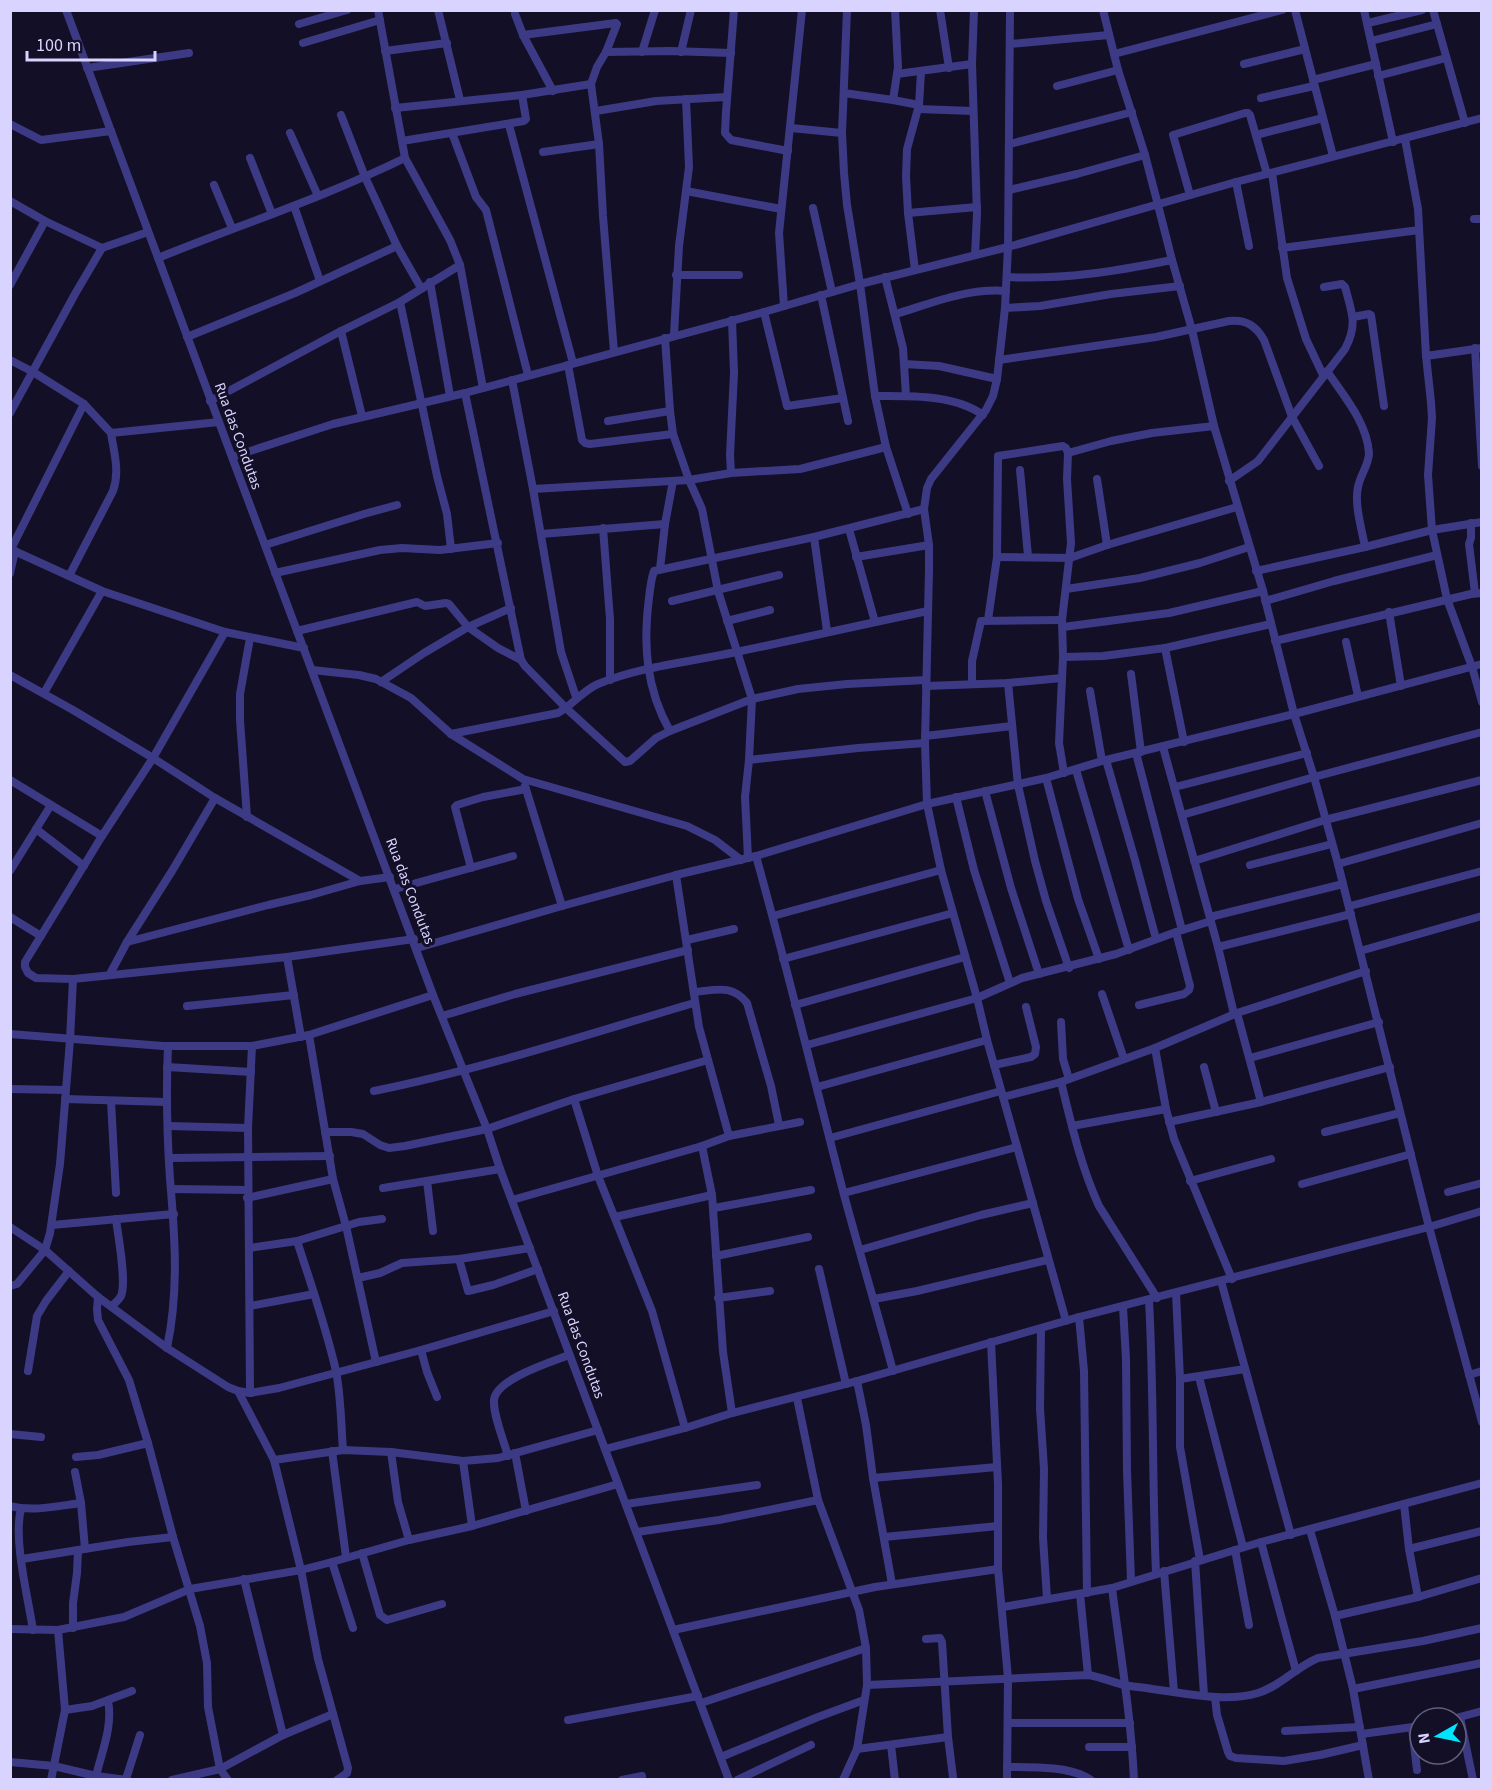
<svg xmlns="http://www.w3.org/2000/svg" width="1492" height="1790" font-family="'Source Sans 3',sans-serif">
  <rect width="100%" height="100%" fill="#130f26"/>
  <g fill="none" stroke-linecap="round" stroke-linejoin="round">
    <g stroke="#3d3a85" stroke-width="8">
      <polyline points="66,10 232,457 433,995 487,1129 500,1169 729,1780"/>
      <polyline points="378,10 405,158 450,240 460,265 483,388"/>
      <polyline points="438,10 460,100"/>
      <polyline points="734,10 726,112 725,133 731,140 788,151"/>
      <polyline points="847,10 842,133 844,173 847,205 860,284 875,396 886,447 908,514"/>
      <polyline points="940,10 949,68"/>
      <polyline points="1010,10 1008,247 1005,308 997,379 993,396 986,410 931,479 927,488 924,509 929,545 929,570 925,743 927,804 941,870 977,998 987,1040 1066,1321"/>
      <polyline points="1103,10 1118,70 1145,155 1158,205 1172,260 1192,330 1214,426 1263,591 1294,714 1314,777 1338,864 1429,1227 1482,1422"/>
      <polyline points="1295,10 1333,156"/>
      <polyline points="1364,10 1393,142"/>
      <polyline points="1433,10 1465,123"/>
      <polyline points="515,14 523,35 553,91"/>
      <polyline points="1368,23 1422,10"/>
      <polyline points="299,24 347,10"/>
      <polyline points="523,35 616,23 617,24 606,52 597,67 591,84 599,144 603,216 614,352"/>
      <polyline points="1371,41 1437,24"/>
      <polyline points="303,43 380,20"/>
      <polyline points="1010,44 1109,35"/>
      <polyline points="385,51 447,43"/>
      <polyline points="606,52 671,51 731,53"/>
      <polyline points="642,52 655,10"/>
      <polyline points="681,52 691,10"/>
      <polyline points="1114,54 1282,10"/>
      <polyline points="972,64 974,10"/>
      <polyline points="1244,64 1305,49"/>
      <polyline points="87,68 189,53"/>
      <polyline points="897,74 972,64 977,214 975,255"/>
      <polyline points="1378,76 1446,58"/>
      <polyline points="1313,80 1376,64"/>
      <polyline points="1057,86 1118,70"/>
      <polyline points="844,93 893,100 898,67 895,10"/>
      <polyline points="1261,98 1314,86"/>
      <polyline points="893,100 919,105"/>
      <polyline points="395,108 522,95 591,84"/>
      <polyline points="918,109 973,111"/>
      <polyline points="596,111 656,101 726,97"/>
      <polyline points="341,115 365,177 397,246 421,288"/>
      <polyline points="10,124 41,140 111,131"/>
      <polyline points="509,125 573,363"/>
      <polyline points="791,128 842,133"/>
      <polyline points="290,133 318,196"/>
      <polyline points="452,133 476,197 486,210 528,375"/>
      <polyline points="1256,135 1323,118"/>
      <polyline points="1405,139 1418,209 1426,356 1431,402 1432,418 1428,475 1432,530 1447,599 1472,667 1482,702"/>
      <polyline points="402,141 524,121 526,119 522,95"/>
      <polyline points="1010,144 1132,112"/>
      <polyline points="543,152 599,144"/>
      <polyline points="250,158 272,214"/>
      <polyline points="1272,173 1287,278 1306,339 1323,375"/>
      <polyline points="1236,182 1249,246"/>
      <polyline points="214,185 232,228"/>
      <polyline points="1009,190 1077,174 1145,155"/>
      <polyline points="686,191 781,209"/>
      <polyline points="1190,195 1173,135 1245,113 1248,113 1250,115 1267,174"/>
      <polyline points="10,201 45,221 102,248 148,232"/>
      <polyline points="294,206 320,281"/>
      <polyline points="813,208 832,292"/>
      <polyline points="908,213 977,207"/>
      <polyline points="1474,219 1482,219"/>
      <polyline points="1282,248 1419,230"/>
      <path d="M158 258C240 225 325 197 405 158"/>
      <polyline points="915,270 908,213 906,176 907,149 919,105 921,72"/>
      <polyline points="676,275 739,275"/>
      <polyline points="885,277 903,348 906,396"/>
      <path d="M1007 277C1063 280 1117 271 1172 260"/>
      <polyline points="430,282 450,396"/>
      <polyline points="10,285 45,221"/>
      <polyline points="821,295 848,421"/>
      <polyline points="400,302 437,476 447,514 451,549"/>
      <polyline points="784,306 779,233 802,10"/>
      <polyline points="1005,308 1040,306 1111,294 1180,286"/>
      <polyline points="764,312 787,406 843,398"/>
      <path d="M896 314C932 303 968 288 1006 291"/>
      <polyline points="1353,317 1369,314 1371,315 1384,406"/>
      <polyline points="341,331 362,416"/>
      <polyline points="674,335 679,246 689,167 686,99"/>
      <polyline points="187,337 295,293 397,246"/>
      <polyline points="665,338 670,411 673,434 689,480 702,509 718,591 752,699 749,760 745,797 748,858"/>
      <polyline points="1475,348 1482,466"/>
      <polyline points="1426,356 1482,348"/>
      <polyline points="10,360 33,372 84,404 111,433 219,422"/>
      <path d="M999 360 1156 337 1229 321C1246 319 1256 326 1264 340L1292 417 1319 466"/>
      <polyline points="904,364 939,366 997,379"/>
      <polyline points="568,365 582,440 585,443 590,444 673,434"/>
      <path d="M1327 371C1343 395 1367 422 1369 453 1369 465 1360 475 1358 487 1354 504 1362 530 1365 547"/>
      <polyline points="512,380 533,489 561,652 576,697"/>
      <polyline points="465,393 521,660 525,666 567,709 625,762 630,761 656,738 670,731 752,699 798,689 847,684 926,680"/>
      <path d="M875 396C910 396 954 394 983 415"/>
      <polyline points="210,401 341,331 400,302 460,265"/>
      <polyline points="10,413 75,294 102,248"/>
      <polyline points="608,421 670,411"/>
      <polyline points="1068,453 1111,441 1152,433 1214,426"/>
      <polyline points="232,457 333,424 465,393 764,312 860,284 1008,247 1236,182 1482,118"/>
      <polyline points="1020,470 1028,556"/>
      <polyline points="731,473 800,469 886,447"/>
      <polyline points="1097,479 1107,545"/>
      <path d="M1229 481 1258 461 1345 349C1358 324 1352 313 1345 287L1342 284 1324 287"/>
      <polyline points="533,489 689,480 731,473 730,455 734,373 732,320"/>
      <polyline points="1471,523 1471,538 1469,544 1475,593"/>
      <polyline points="603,528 610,619 610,680"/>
      <polyline points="849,529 875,622"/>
      <polyline points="541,534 665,524"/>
      <polyline points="814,537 827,631"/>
      <polyline points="265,545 364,514 397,505"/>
      <polyline points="10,549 102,591 225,632 304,648"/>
      <polyline points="11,549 84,404"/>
      <polyline points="856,557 929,545"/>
      <polyline points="997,557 1070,558 1107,545 1237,507"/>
      <polyline points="660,569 665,524 673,481"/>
      <polyline points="1256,571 1365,547 1432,530 1482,522"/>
      <polyline points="10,573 15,551"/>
      <polyline points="275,573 380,550 402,548 440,550 498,543"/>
      <path d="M69 576 113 491C120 471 114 453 111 433"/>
      <polyline points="1066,589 1140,578 1200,563 1249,547"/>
      <polyline points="672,601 779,575"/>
      <polyline points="1265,601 1334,581 1437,555"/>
      <polyline points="1389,612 1401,686"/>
      <polyline points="988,620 997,557 998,456 1063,446 1066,448 1068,453 1067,479 1071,543 1062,620 1063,657 1059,743 1064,773"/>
      <polyline points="727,621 770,610"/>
      <polyline points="1063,627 1169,613 1263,591"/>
      <polyline points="297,631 417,602 425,606 446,603 449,604 468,627 498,648 521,660"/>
      <polyline points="225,632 153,758 102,836 25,962 25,967 28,973 36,978 73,979 287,957 414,939"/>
      <polyline points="1275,641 1471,594 1482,593"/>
      <polyline points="1346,642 1358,696"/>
      <polyline points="1165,648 1184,742"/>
      <polyline points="1063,657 1103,656 1165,648 1271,624"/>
      <polyline points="312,670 359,675 376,679 411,698 451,734 523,779 687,826 715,840 741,860"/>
      <polyline points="1131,674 1141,752"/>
      <polyline points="10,675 73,710 153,758 215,798 360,881"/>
      <polyline points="381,682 424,653 468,627 511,608"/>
      <polyline points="1008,683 1018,785 1035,861 1046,901 1069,968"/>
      <polyline points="972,684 972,661 981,621 1062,620"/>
      <polyline points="926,686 1008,683 1062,678"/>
      <polyline points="1090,691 1102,761"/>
      <polyline points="44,693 102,591"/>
      <path d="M670 731C646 689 643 645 649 598 650 589 651 579 654 571L814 537 924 509"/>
      <path d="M451 734 558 713C573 705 582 691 598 684 642 666 690 662 736 652 800 639 864 624 928 611"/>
      <polyline points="925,736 1012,726"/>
      <polyline points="1163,747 1218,947 1234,1014"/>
      <polyline points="1136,753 1182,930"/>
      <polyline points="749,760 858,748 925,743"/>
      <polyline points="1106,760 1135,860 1156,939"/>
      <polyline points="1076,770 1129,950"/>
      <polyline points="1046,778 1078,899 1099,959"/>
      <polyline points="10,780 102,836"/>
      <polyline points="525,786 562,906"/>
      <polyline points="1175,787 1307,753"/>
      <polyline points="985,791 1011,888 1039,974"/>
      <polyline points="956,797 974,870 1010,983"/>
      <polyline points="1182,815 1314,777 1482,732"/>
      <polyline points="247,817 240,720 240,694 250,638"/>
      <polyline points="36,829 84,866"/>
      <path d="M756 856C787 967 814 1079 843 1191 859 1251 877 1310 893 1371"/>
      <polyline points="1194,861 1325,820 1482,780"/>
      <polyline points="1338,864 1482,823"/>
      <polyline points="1250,865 1332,844"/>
      <polyline points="471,868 455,807 457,805 483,797 526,789"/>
      <polyline points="10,871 51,805"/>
      <polyline points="676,875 699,1027 729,1136"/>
      <polyline points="395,889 513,856"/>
      <polyline points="1350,906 1482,871"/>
      <polyline points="773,916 941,870"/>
      <polyline points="10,917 41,936"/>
      <polyline points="1210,917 1343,884"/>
      <polyline points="687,940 734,929"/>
      <polyline points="127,942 268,905 311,895 360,881 390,877"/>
      <polyline points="1218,947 1351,914"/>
      <polyline points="417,948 562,906 676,875 756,856 927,804 1046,778 1102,761 1294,714 1482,664"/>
      <polyline points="1360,951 1482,916"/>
      <polyline points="287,957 301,1037"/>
      <polyline points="783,959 953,913"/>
      <polyline points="110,974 127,942 172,871 215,798"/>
      <path d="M694 992C716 990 732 984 747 1003L771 1086 779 1125"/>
      <polyline points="1102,994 1124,1059"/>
      <polyline points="795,1005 965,957"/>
      <polyline points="1139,1005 1184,994 1189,990 1190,986 1176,932"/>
      <polyline points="187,1006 294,995"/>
      <polyline points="1237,1013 1261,1102"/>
      <polyline points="442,1016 515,994 688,950"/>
      <polyline points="1061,1022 1063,1059 1069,1079"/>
      <polyline points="10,1034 163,1046 252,1046 309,1035 433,995"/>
      <polyline points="309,1035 333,1179 346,1226 376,1362"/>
      <polyline points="807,1045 977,998 1022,978 1116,954 1176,932 1211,921"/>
      <polyline points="1155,1048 1166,1109 1174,1139 1232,1279"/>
      <polyline points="1250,1058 1379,1022"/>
      <polyline points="994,1065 1031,1057 1035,1054 1036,1047 1026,1007"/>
      <polyline points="167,1067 251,1072"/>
      <polyline points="1204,1067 1216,1112"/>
      <path d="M1061 1082C1071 1123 1081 1167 1099 1206L1157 1298"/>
      <polyline points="817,1087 987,1040"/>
      <polyline points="10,1089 65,1090"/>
      <path d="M374 1091C483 1069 588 1034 694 1003"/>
      <polyline points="1003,1097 1061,1082 1155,1048 1237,1013 1366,971"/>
      <polyline points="65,1099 167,1102"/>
      <polyline points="574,1099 598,1176 652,1311 685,1428"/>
      <polyline points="111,1101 116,1193"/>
      <polyline points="1169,1122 1261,1102 1390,1067"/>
      <polyline points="168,1126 248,1128"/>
      <polyline points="1072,1126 1166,1109"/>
      <polyline points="325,1132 351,1132 363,1134 380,1145 389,1148 405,1146 487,1129 574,1099 708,1060"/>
      <polyline points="1325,1132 1400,1113"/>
      <polyline points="830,1138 1001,1091"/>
      <polyline points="702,1146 712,1195 723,1352 732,1413"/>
      <polyline points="170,1158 330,1156"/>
      <polyline points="427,1181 433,1231"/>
      <polyline points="1190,1181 1271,1159"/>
      <polyline points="1302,1184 1411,1154"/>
      <polyline points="383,1188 500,1169"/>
      <polyline points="171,1189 248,1190"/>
      <polyline points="1448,1192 1482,1183"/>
      <polyline points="844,1193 1017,1147"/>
      <polyline points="247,1198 333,1179"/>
      <polyline points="512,1200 702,1146 729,1136 800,1122"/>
      <polyline points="714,1208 811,1190"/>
      <polyline points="615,1217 712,1195"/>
      <polyline points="52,1225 174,1214"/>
      <polyline points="10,1227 45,1250 98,1297 167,1348 228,1387 238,1391 274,1460 301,1570 318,1659 348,1768 347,1773 337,1780"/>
      <path d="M297 1241C311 1284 326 1327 336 1371 341 1397 341 1424 343 1450"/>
      <polyline points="249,1248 297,1241 359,1222 382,1219"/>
      <polyline points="860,1250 981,1215 1033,1203"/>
      <polyline points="716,1256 808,1237"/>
      <polyline points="459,1259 468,1291 493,1285 538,1269"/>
      <polyline points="819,1269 846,1384"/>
      <polyline points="358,1278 380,1273 402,1263 459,1259 530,1248"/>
      <polyline points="1221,1281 1291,1535"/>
      <polyline points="10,1286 17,1284 45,1250 50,1233 60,1164 70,1040 73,979"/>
      <polyline points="1176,1293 1180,1379 1180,1447 1200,1560"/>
      <polyline points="98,1297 97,1309 98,1320 129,1380 148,1443 173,1537 200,1626 207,1663 208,1707 220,1769 228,1780"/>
      <polyline points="718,1298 770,1291"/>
      <polyline points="874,1299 917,1291 1047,1260"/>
      <path d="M1149 1300C1154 1391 1152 1482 1156 1573"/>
      <path d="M112 1306C115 1303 119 1300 121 1296 127 1282 118 1236 116 1219"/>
      <polyline points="250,1306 314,1294"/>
      <polyline points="1123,1307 1126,1359 1127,1471 1131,1581"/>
      <polyline points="1079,1317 1084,1371 1087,1593"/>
      <polyline points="1041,1329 1040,1408 1044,1469 1043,1538 1047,1598"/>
      <polyline points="991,1342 998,1484 998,1569 1008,1678 1007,1780"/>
      <path d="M167 1348C179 1291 175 1237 170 1179 167 1135 166 1090 168 1046"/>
      <polyline points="421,1350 427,1372 437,1397"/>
      <polyline points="28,1371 37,1316 46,1301 69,1271"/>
      <polyline points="1469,1375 1482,1371"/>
      <polyline points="1199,1377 1243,1547"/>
      <polyline points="1180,1379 1245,1369"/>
      <polyline points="857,1381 866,1425 873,1478 892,1584"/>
      <polyline points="238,1391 250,1393 248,1128 252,1046"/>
      <polyline points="250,1393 279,1388 421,1350 554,1311"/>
      <polyline points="797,1398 818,1500 859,1610 866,1648 867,1685 857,1749 843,1780"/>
      <polyline points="10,1434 41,1437"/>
      <polyline points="605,1449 685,1428 732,1413 857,1381 1079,1317 1429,1227 1482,1211"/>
      <polyline points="332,1451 346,1557"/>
      <polyline points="391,1452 398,1502 409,1540"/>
      <polyline points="515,1453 526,1511"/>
      <path d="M508 1456C504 1441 493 1415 494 1400 496 1379 551 1362 569 1355"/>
      <polyline points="76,1457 98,1455 148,1443"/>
      <polyline points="274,1460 343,1450 391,1452 463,1461 498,1458 598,1430"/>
      <polyline points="463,1461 472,1526"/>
      <polyline points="75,1472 81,1503 85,1549"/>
      <polyline points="873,1478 997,1467"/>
      <polyline points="626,1504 757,1485"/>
      <polyline points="1404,1504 1409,1549 1418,1597"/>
      <path d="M10 1506C33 1512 58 1506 81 1503"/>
      <path d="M21 1509C13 1539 28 1597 33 1630"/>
      <polyline points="1310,1530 1335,1616 1353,1689 1369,1780"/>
      <polyline points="637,1532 719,1520 818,1500"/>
      <polyline points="884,1537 998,1526"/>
      <polyline points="1261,1542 1296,1671"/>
      <polyline points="1409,1549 1482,1531"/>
      <polyline points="1235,1550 1249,1625"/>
      <polyline points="362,1553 380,1615 387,1620 442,1604"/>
      <polyline points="22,1559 128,1542 173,1537"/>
      <polyline points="1195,1561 1204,1695"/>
      <polyline points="332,1562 353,1628"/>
      <polyline points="1164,1571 1174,1692"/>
      <polyline points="244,1579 283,1735"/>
      <path d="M1112 1588C1120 1652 1131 1715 1134 1780"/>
      <polyline points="1080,1594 1088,1675"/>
      <polyline points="1003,1607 1112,1588 1261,1542 1482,1483"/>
      <polyline points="1335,1616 1418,1597 1482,1578"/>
      <polyline points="73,1628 73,1603 77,1573 78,1550"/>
      <polyline points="10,1629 58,1630 124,1617 190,1589 301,1570 332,1562 409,1540 472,1526 618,1484"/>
      <polyline points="673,1630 875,1587 998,1569"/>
      <polyline points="926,1639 940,1638 942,1642 948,1737 953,1777"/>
      <path d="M867 1685 1088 1675C1101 1677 1112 1682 1124 1685 1133 1687 1143 1687 1152 1689 1185 1693 1226 1703 1258 1693 1281 1686 1296 1667 1318 1658L1423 1641 1482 1628"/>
      <polyline points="1353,1689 1482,1663"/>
      <polyline points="1215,1697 1217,1715 1228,1752 1230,1756 1236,1758 1284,1761 1320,1755 1363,1745"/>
      <polyline points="701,1703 866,1648"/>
      <polyline points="65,1710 92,1706 132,1691"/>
      <polyline points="1460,1717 1473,1780"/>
      <polyline points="1456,1718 1482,1711"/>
      <polyline points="568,1720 698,1696"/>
      <polyline points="1008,1723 1130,1723"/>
      <polyline points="1412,1728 1417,1770"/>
      <polyline points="1285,1731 1360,1727"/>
      <polyline points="1362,1734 1420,1726"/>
      <polyline points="891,1745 895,1780"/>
      <polyline points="1089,1747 1132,1747"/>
      <polyline points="857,1749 948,1737"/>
      <polyline points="721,1757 818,1717 864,1700"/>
      <polyline points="10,1762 54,1766 96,1776 127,1780"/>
      <path d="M1007 1767C1032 1767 1071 1766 1091 1780"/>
      <path d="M96 1776C102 1751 113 1726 108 1701"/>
      <polyline points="126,1779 140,1735"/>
      <polyline points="51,1780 65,1710 58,1630"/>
      <polyline points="172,1780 220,1769 283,1735 333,1714"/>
      <polyline points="622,1780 642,1776"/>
      <polyline points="737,1780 811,1745"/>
    </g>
  </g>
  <g text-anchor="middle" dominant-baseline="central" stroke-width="6" stroke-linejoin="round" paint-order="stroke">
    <g font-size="15" fill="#d9d4ff" stroke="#130f26">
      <text transform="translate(238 436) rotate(70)">Rua das Condutas</text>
      <text transform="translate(410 891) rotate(69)">Rua das Condutas</text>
      <text transform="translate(581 1345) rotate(70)">Rua das Condutas</text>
    </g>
  </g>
  <rect width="1492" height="1790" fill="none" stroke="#d9d4ff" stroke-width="24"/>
  <g transform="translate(1438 1736) rotate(261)"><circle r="28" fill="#130f26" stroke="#625e7d" stroke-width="1.5"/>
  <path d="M0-4.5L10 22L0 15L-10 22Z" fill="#00e5ff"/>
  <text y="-9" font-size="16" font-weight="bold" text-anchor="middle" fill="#d9d4ff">N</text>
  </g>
  <path d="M27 51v9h128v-9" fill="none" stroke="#d9d4ff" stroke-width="3"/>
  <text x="36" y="51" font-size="18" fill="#d9d4ff" stroke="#130f26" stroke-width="4.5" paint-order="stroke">100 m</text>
</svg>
